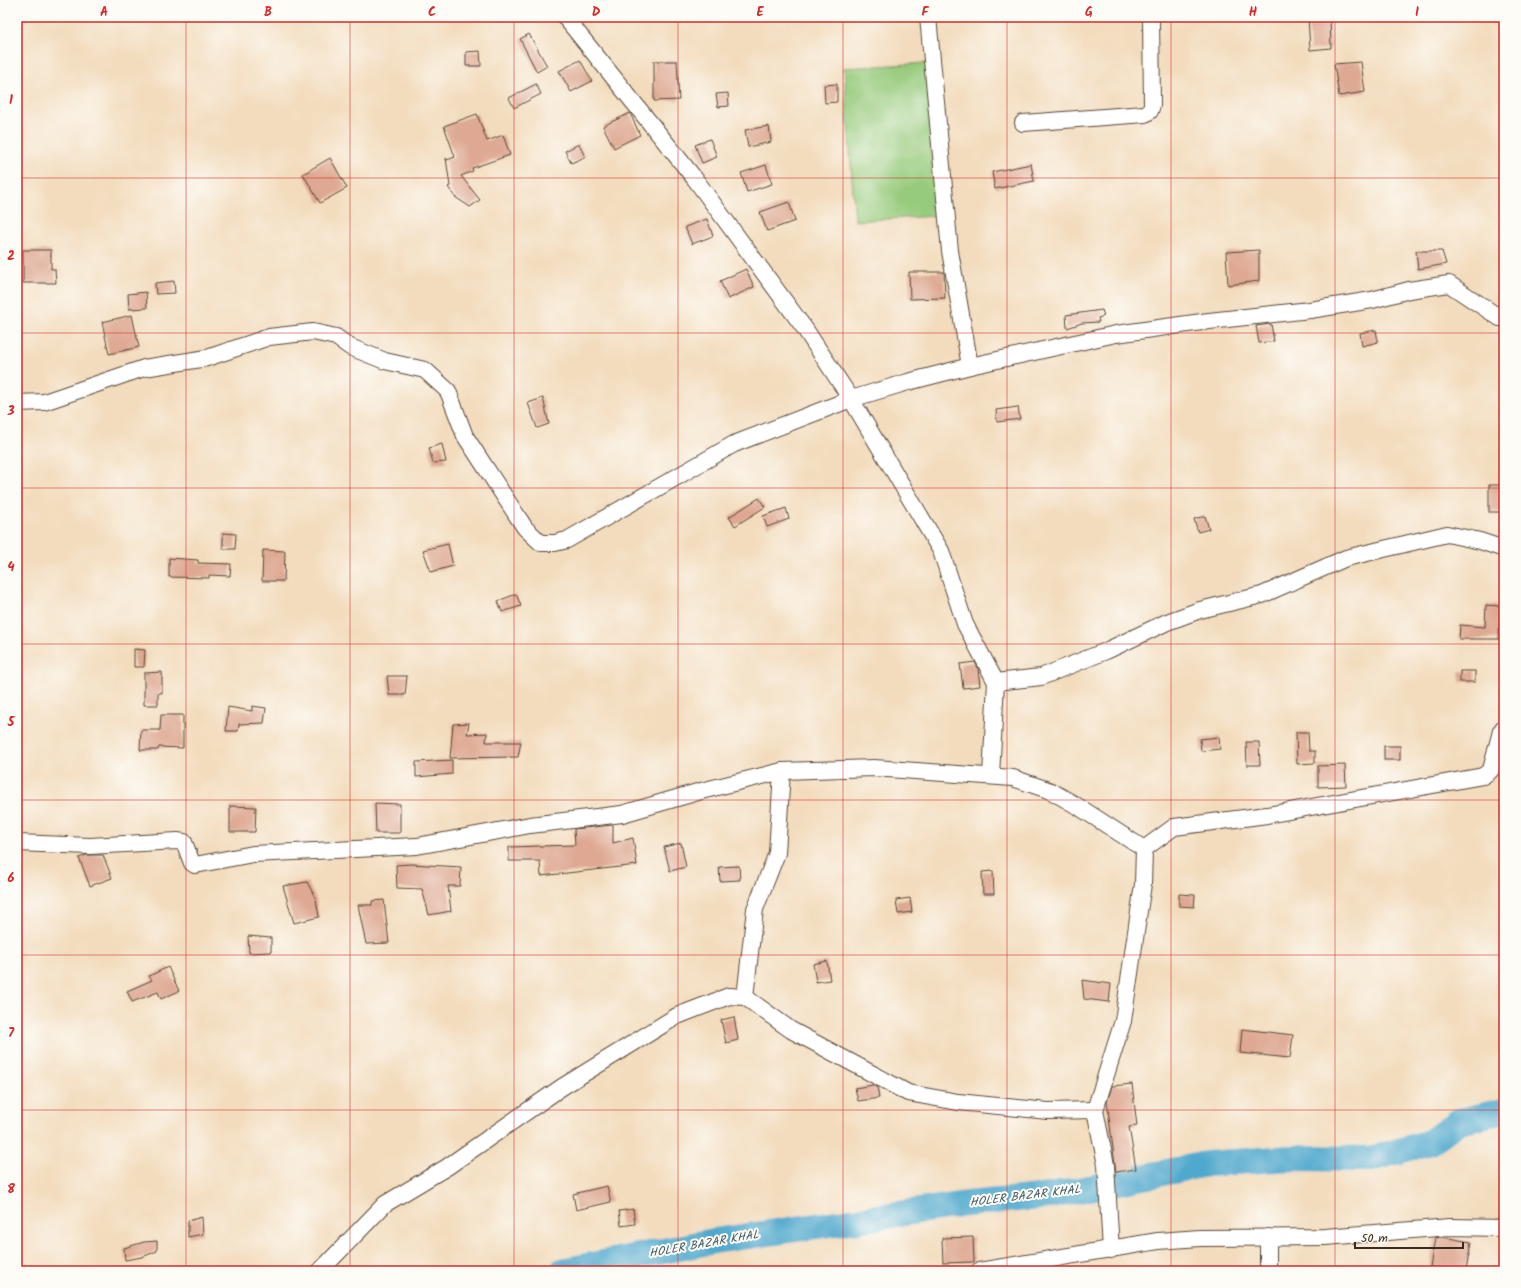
<svg xmlns="http://www.w3.org/2000/svg" width="1521" height="1288" font-family="Kalam,sans-serif">
  <rect width="100%" height="100%" fill="#fdfcf7"/>
  <filter id="ink" filterUnits="userSpaceOnUse"><feTurbulence type="fractalNoise" baseFrequency=".025" numOctaves="2"/><feDisplacementMap in="SourceGraphic" scale="8" xChannelSelector="R" yChannelSelector="G"/><feConvolveMatrix kernelMatrix="1 2 1 2 8 2 1 2 1" color-interpolation-filters="sRGB"/></filter>
  <filter id="wash" filterUnits="userSpaceOnUse"><feTurbulence type="fractalNoise" baseFrequency=".012" numOctaves="4" result="noise"/><feDisplacementMap in="SourceGraphic" scale="16" xChannelSelector="R" yChannelSelector="G"/><feGaussianBlur stdDeviation="0.9" result="paint"/><feColorMatrix in="noise" values="0 0 0 0 0 0 0 0 0 0 0 0 0 0 0 0 0 1.4 0 .05"/><feComposite in="paint" operator="in"/></filter>
  <g filter="url(#wash)">
    <rect width="100%" height="100%" fill="#f3dcbd"/>
    <polygon fill="#96ca7c" stroke="#687a4d" points="926,63 936,216 855,221 844,68"/>
    <g fill="none" stroke-linecap="round" stroke-linejoin="round">
      <polyline stroke="#50a8cd" stroke-width="26" points="562,1271 714,1241 966,1204 1050,1196 1206,1164 1291,1158 1371,1159 1430,1142 1459,1121 1504,1111"/>
    </g>
    <g id="blocks">
      <g fill="#dea892">
        <polygon points="1308,17 1330,17 1331,48 1310,50"/>
        <polygon points="529,34 547,66 537,72 520,39"/>
        <polygon points="480,51 481,66 466,66 466,52"/>
        <polygon points="580,60 592,81 571,92 559,71"/>
        <polygon points="654,61 677,61 679,100 654,101"/>
        <polygon points="1361,62 1365,92 1339,96 1334,64"/>
        <polygon points="536,84 541,94 514,108 509,98"/>
        <polygon points="837,84 837,102 825,103 824,85"/>
        <polygon points="728,93 729,106 718,107 716,94"/>
        <polygon points="630,113 640,135 614,148 603,126"/>
        <polygon points="477,114 487,141 503,135 510,155 472,168 473,171 461,176 480,200 470,207 455,197 448,187 450,186 446,158 447,160 455,157 444,126"/>
        <polygon points="769,126 771,142 748,147 745,130"/>
        <polygon points="710,139 717,157 702,163 695,145"/>
        <polygon points="579,144 585,157 571,163 565,151"/>
        <polygon points="330,158 347,188 320,203 303,174"/>
        <polygon points="1031,164 1034,181 995,189 992,172"/>
        <polygon points="766,165 772,184 747,192 741,173"/>
        <polygon points="789,202 795,221 767,231 760,212"/>
        <polygon points="707,219 713,236 692,244 685,227"/>
        <polygon points="23,250 51,250 51,269 55,269 56,283 23,283"/>
        <polygon points="1259,250 1259,281 1228,285 1226,252"/>
        <polygon points="1416,251 1442,251 1446,264 1418,269"/>
        <polygon points="746,269 754,287 728,299 720,281"/>
        <polygon points="909,272 944,272 945,298 910,299"/>
        <polygon points="174,281 175,293 156,294 155,283"/>
        <polygon points="146,292 147,308 129,309 128,294"/>
        <polygon points="1102,310 1104,316 1098,318 1099,322 1082,323 1067,328 1066,315"/>
        <polygon points="132,315 139,347 109,354 102,322"/>
        <polygon points="1271,324 1274,341 1259,343 1256,326"/>
        <polygon points="1376,330 1378,342 1362,346 1360,333"/>
        <polygon points="543,398 549,424 537,428 528,403"/>
        <polygon points="1018,407 1020,419 997,422 996,410"/>
        <polygon points="442,444 446,462 433,463 429,448"/>
        <rect x="1489" y="485" width="15" height="27"/>
        <polygon points="759,498 765,507 735,526 729,517"/>
        <polygon points="786,508 789,519 767,527 763,516"/>
        <polygon points="1205,516 1209,529 1198,532 1194,519"/>
        <polygon points="223,533 236,534 235,549 223,549"/>
        <polygon points="448,544 453,566 431,572 423,550"/>
        <polygon points="263,550 285,551 284,581 262,581"/>
        <polygon points="169,558 198,560 198,563 231,564 230,576 209,575 209,578 169,577"/>
        <polygon points="516,594 521,606 502,612 498,601"/>
        <polygon points="1486,605 1500,606 1499,639 1459,639 1460,625 1485,627"/>
        <polygon points="134,649 145,650 144,667 134,667"/>
        <polygon points="975,662 978,668 980,686 963,688 960,664"/>
        <rect x="1460" y="671" width="15" height="11"/>
        <polygon points="162,672 162,693 158,693 158,705 144,705 144,673"/>
        <polygon points="387,676 407,676 405,695 389,695"/>
        <polygon points="252,706 266,708 264,723 239,724 238,731 226,731 228,707 252,711"/>
        <polygon points="161,715 183,715 183,748 159,747 158,750 140,750 141,730 160,730"/>
        <polygon points="469,723 467,734 487,733 486,742 521,742 518,757 450,758 453,724"/>
        <polygon points="1296,732 1308,732 1309,751 1315,751 1315,763 1297,764"/>
        <polygon points="1219,737 1220,749 1201,751 1200,739"/>
        <polygon points="1246,742 1259,742 1260,765 1247,765"/>
        <rect x="1384" y="746" width="16" height="14"/>
        <polygon points="452,760 452,774 416,777 416,762"/>
        <polygon points="1345,765 1346,786 1318,787 1318,766"/>
        <polygon points="375,803 400,804 400,833 376,833"/>
        <polygon points="230,806 256,807 255,832 230,832"/>
        <polygon points="613,825 613,843 633,838 637,865 541,876 540,861 509,861 509,847 575,845 574,829"/>
        <polygon points="681,843 686,867 670,871 664,847"/>
        <polygon points="86,855 103,855 112,878 90,886 79,858"/>
        <polygon points="411,864 461,867 460,886 448,886 451,911 429,915 422,889 397,888 396,865"/>
        <polygon points="739,866 740,880 720,881 719,867"/>
        <polygon points="993,871 994,894 983,894 982,872"/>
        <polygon points="307,882 316,899 319,917 294,923 283,886"/>
        <polygon points="1179,894 1195,895 1194,907 1179,906"/>
        <polygon points="910,898 912,912 898,914 896,900"/>
        <polygon points="384,900 389,943 366,944 358,905 372,905 372,901"/>
        <polygon points="248,936 271,938 271,952 249,953"/>
        <polygon points="827,961 830,980 816,982 813,964"/>
        <polygon points="168,967 179,991 161,999 158,992 132,1002 127,991 152,980 149,976"/>
        <polygon points="1082,980 1111,984 1109,1002 1084,999"/>
        <polygon points="734,1017 738,1040 726,1043 721,1020"/>
        <polygon points="1242,1029 1293,1035 1290,1058 1240,1053"/>
        <polygon points="1132,1084 1137,1126 1129,1127 1136,1169 1116,1172 1107,1102 1112,1086"/>
        <polygon points="873,1085 877,1087 879,1098 858,1101 855,1088"/>
        <polygon points="607,1186 611,1202 576,1210 573,1194"/>
        <polygon points="633,1209 635,1224 621,1226 619,1211"/>
        <polygon points="202,1217 203,1234 188,1237 188,1221"/>
        <polygon points="973,1237 974,1262 943,1263 942,1238"/>
        <polygon points="1442,1237 1471,1242 1466,1271 1450,1271 1430,1267 1435,1238"/>
        <polygon points="157,1241 157,1251 142,1257 125,1260 124,1248 144,1242"/>
      </g>
    </g>
  </g>
  <g filter="url(#ink)">
    <use href="#blocks" fill-opacity="0" stroke="#574536" stroke-width="1"/>
    <g fill="none" stroke-linecap="round" stroke-linejoin="round">
      <defs>
        <g id="minor">
          <polyline points="565,17 695,179 805,329 851,399 941,551 965,624 996,682 1041,677 1106,651 1167,622 1200,610 1262,595 1346,558 1447,534 1480,541 1504,549"/>
          <polyline points="928,17 950,251 970,366"/>
          <polyline points="1023,123 1145,114 1150,111 1152,105 1151,17"/>
          <polyline points="17,403 44,402 144,368 207,358 269,337 313,332 336,337 350,347 385,361 425,370 448,391 465,436 525,528 541,543 555,543 567,540 734,444 851,399 908,382 970,366 1116,334 1209,321 1310,310 1372,300 1409,290 1449,284 1500,318 1504,318"/>
          <polyline points="991,776 996,682"/>
          <polyline points="17,843 90,846 177,841 184,842 192,863 195,865 253,854 417,846 530,825 622,814 701,791 782,771 874,768 1013,778 1051,791 1079,807 1144,849"/>
          <polyline points="745,997 755,909 777,853 782,771"/>
          <polyline points="1111,1250 1106,1165 1095,1110 1123,1021 1143,884 1144,849 1174,827 1267,815 1483,776 1491,770 1501,731 1504,727"/>
          <polyline points="320,1271 385,1204 447,1167 562,1087 677,1016 729,996 745,997 791,1030 908,1093 958,1102 1048,1111 1095,1110"/>
          <polyline points="979,1271 1158,1241 1200,1238 1325,1237 1450,1227 1504,1228"/>
          <polyline points="1268,1271 1268,1237"/>
        </g>
      </defs>
      <use href="#minor" stroke="#574536" stroke-width="18"/>
      <use href="#minor" stroke="#fff" stroke-width="16"/>
    </g>
  </g>
  <path fill="none" stroke="#d62828" stroke-width="1" stroke-opacity="0.55" d="M186 17V1271M350 17V1271M514 17V1271M678 17V1271M843 17V1271M1007 17V1271M1171 17V1271M1335 17V1271M17 178H1504M17 333H1504M17 488H1504M17 644H1504M17 800H1504M17 955H1504M17 1110H1504"/>
  <g text-anchor="middle" dominant-baseline="central" stroke-width="4" stroke-linejoin="round" paint-order="stroke">
    <g font-size="12" font-style="italic" fill="#435c64" stroke="#fdfcf7">
      <text transform="translate(1025 1196) rotate(-7)">HOLER BAZAR KHAL</text>
      <text transform="translate(704 1244) rotate(-10)">HOLER BAZAR KHAL</text>
    </g>
  </g>
  <rect width="1521" height="1288" fill="none" stroke="#fdfcf7" stroke-width="44"/>
  <path d="M1355 1242v6h108v-6" fill="none" stroke="#3b2a1e" stroke-width="2"/>
  <text x="1361" y="1242" font-size="12" fill="#3b2a1e" stroke="#fdfcf7" stroke-width="3" paint-order="stroke">50 m</text>
  <rect x="22" y="22" width="1477" height="1244" fill="none" stroke="#d62828" stroke-width="1.5"/>
  <g font-size="13" text-anchor="middle" font-weight="bold" fill="#d62828">
    <text x="104" y="16">A</text>
    <text x="268" y="16">B</text>
    <text x="432" y="16">C</text>
    <text x="596" y="16">D</text>
    <text x="760" y="16">E</text>
    <text x="925" y="16">F</text>
    <text x="1089" y="16">G</text>
    <text x="1253" y="16">H</text>
    <text x="1417" y="16">I</text>
    <text x="11" y="104">1</text>
    <text x="11" y="260">2</text>
    <text x="11" y="415">3</text>
    <text x="11" y="571">4</text>
    <text x="11" y="726">5</text>
    <text x="11" y="882">6</text>
    <text x="11" y="1037">7</text>
    <text x="11" y="1193">8</text>
  </g>
</svg>
